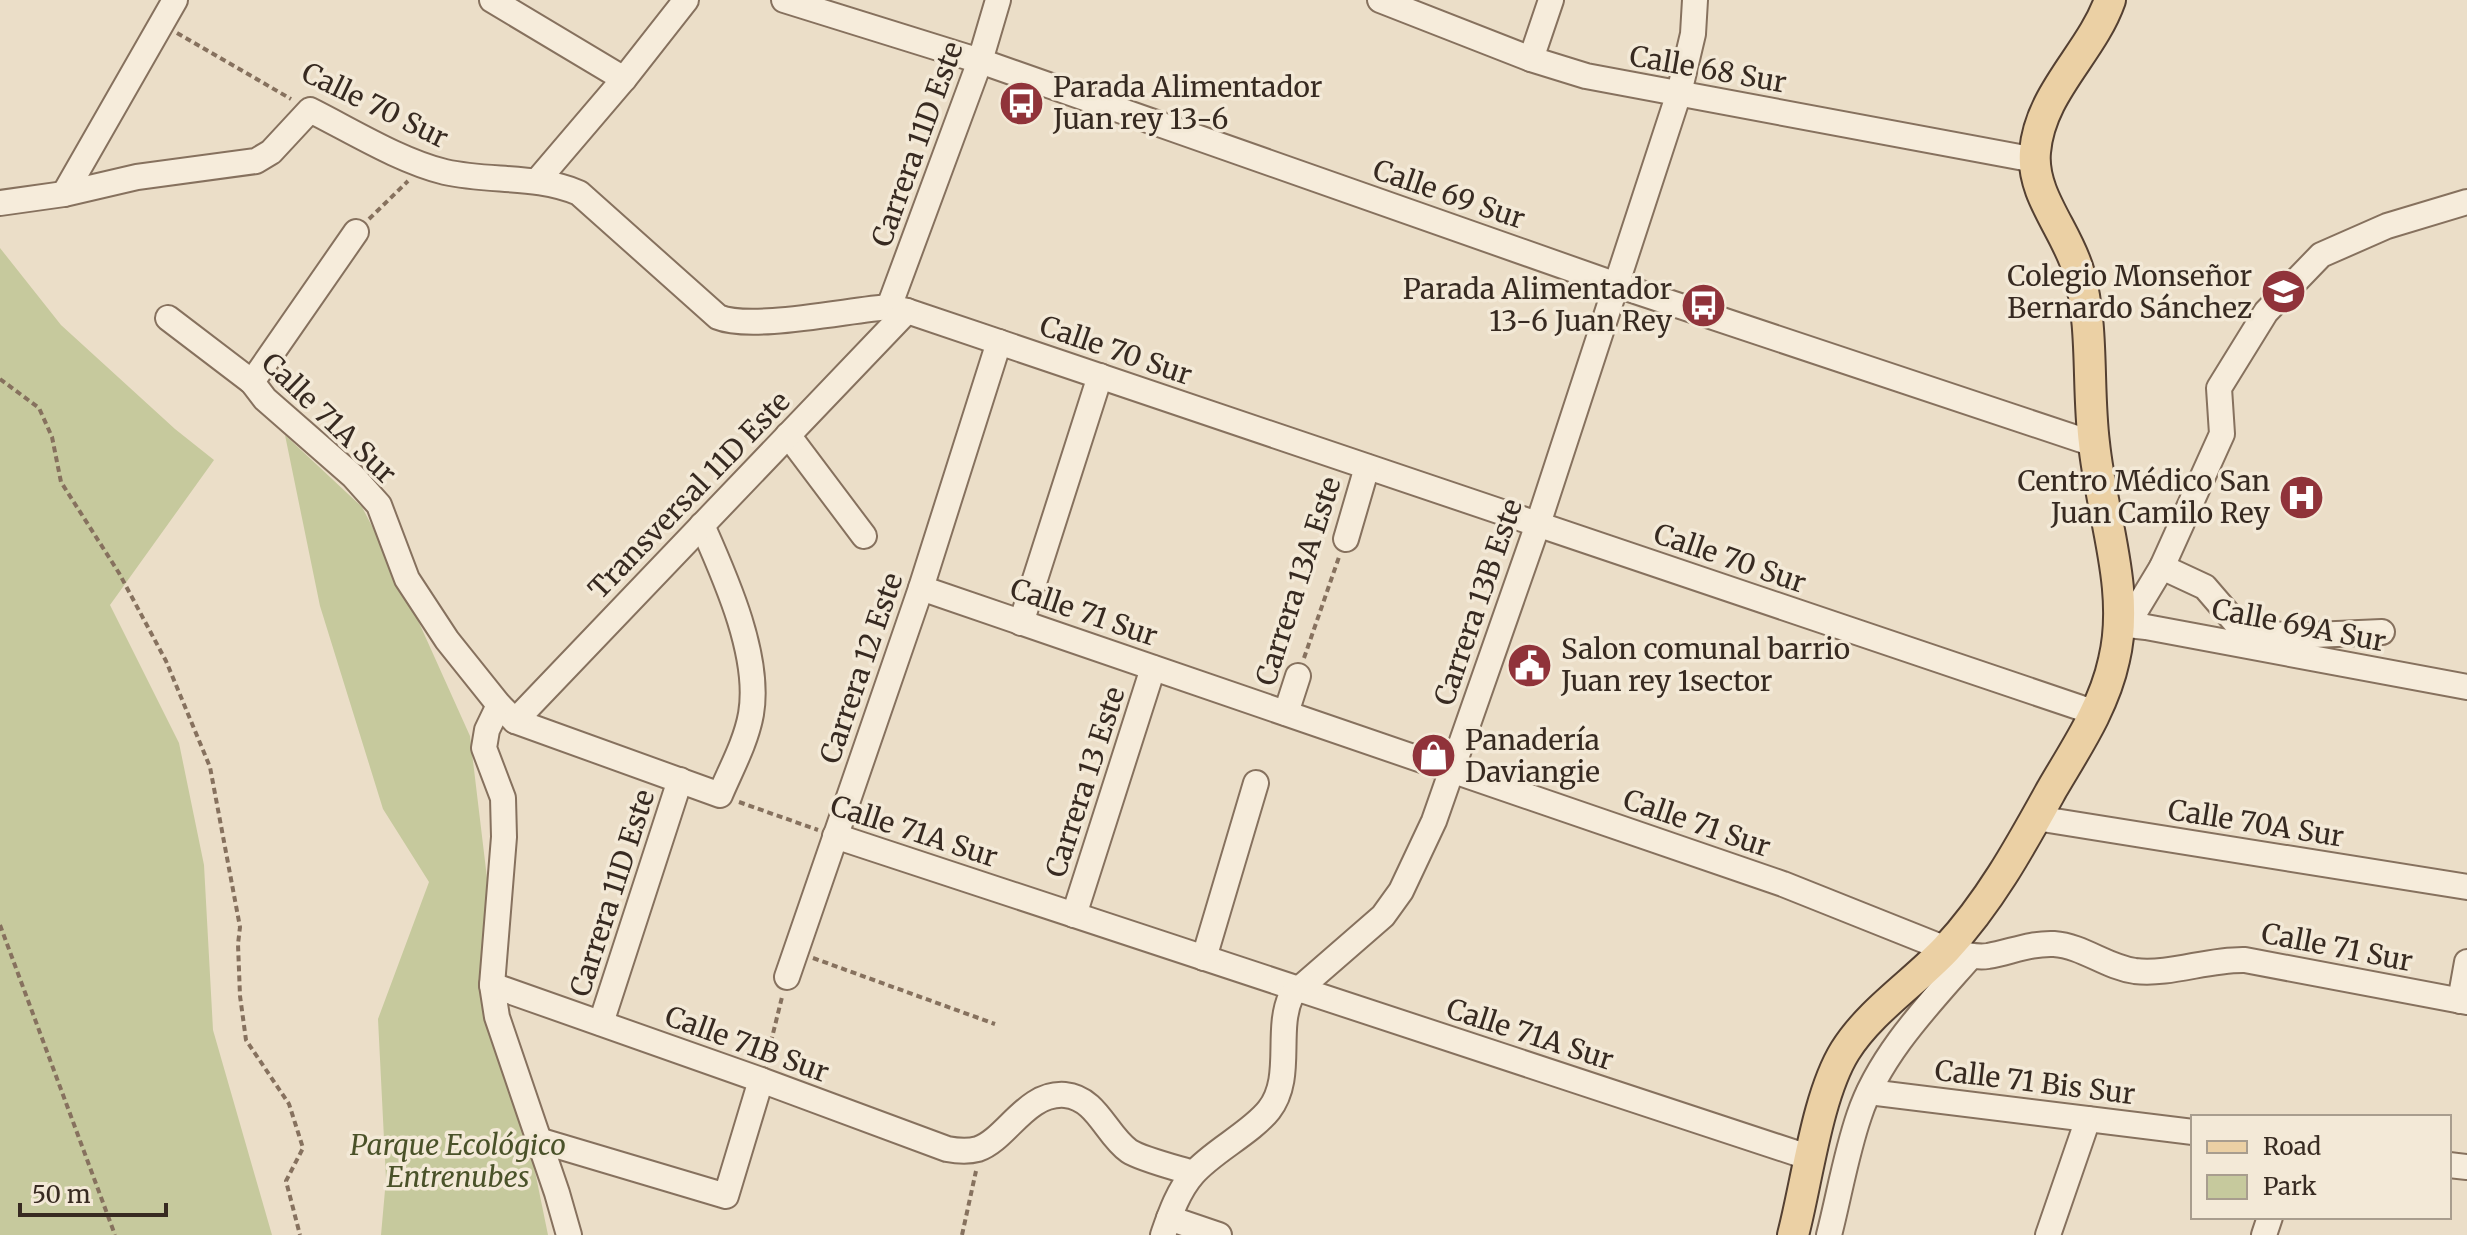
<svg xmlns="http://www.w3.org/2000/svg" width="2467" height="1235" font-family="Merriweather,serif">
  <rect width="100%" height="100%" fill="#ebdec8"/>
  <g fill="#c6c99d">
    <polygon points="0,248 61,325 175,429 214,460 110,605 179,743 204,865 213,1030 272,1235 0,1235"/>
    <polygon points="285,435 362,507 398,576 470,736 487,878 483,997 529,1142 548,1235 381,1235 386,1179 378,1019 429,882 383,809 320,606"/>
  </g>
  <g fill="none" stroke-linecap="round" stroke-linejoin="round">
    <defs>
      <g id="minor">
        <polyline points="492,0 624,79"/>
        <polyline points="784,0 980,61 1614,284 2094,444"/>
        <polyline points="1380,0 1531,59 1586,76 2035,160"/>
        <polyline points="1531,59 1551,0"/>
        <polyline points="537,181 624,79 686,0"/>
        <polyline points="64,194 175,0"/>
        <path d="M0 203 64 194 137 177 256 161 271 152 310 110C352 131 400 161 445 172 490 182 537 175 579 193L718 317C752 331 848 310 889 307L907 311 2096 713"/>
        <polyline points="889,307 980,61 998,0"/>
        <path d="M168 318 252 382 265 399 353 476 379 505 407 579 447 640 499 705 515 721 720 795C731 769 746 742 751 714 761 656 725 577 702 525"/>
        <polyline points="252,382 356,232"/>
        <polyline points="788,435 864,536"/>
        <polyline points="1346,539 1367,467"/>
        <polyline points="2162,567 2205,587 2242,630 2291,636 2382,632"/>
        <path d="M921 588 1783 884 1946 949C1959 953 1974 958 1988 956 2011 952 2030 943 2054 944 2083 946 2106 967 2135 971 2171 975 2208 959 2245 960L2467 1002"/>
        <polyline points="1021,623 1100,376"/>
        <polyline points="2119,624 2146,627 2467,687"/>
        <polyline points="2127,625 2162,567 2222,434 2219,388 2266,312 2321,255 2387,226 2467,202"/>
        <polyline points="499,705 487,730 484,748 503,798 504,837 492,985 497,1017 557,1193 569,1235"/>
        <polyline points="1286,713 1298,676"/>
        <polyline points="515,721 907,311"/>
        <polyline points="2036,818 2467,887"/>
        <polyline points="835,836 1811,1158"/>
        <polyline points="1074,915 1153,668"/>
        <polyline points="1204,958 1256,783"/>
        <polyline points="787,977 921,588 999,342"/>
        <path d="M492 985 761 1080 947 1149C958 1151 967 1152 978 1149 1007 1139 1026 1092 1065 1095 1097 1098 1106 1135 1129 1151 1141 1159 1177 1168 1193 1173"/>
        <polyline points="2460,1001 2467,962"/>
        <polyline points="601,1023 680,780"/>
        <polyline points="1869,1092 2193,1132"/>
        <polyline points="538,1140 726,1196 761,1080"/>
        <polyline points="2449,1165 2467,1167"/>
        <polyline points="1169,1218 1219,1235"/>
        <path d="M1163 1235C1170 1215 1178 1191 1193 1174 1213 1151 1251 1133 1269 1110 1294 1078 1275 1031 1291 996L1383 916 1401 891 1434 821 1538 524 1679 93 1693 34 1695 0"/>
        <path d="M1829 1235C1839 1196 1846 1154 1859 1116 1879 1055 1930 1003 1971 956"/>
        <polyline points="2048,1235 2088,1119"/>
        <polyline points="2264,1235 2270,1217"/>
      </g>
      <path id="major" d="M1793 1235C1807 1182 1817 1096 1845 1051 1870 1011 1914 983 1946 949 1990 902 2021 845 2052 789 2076 748 2104 707 2114 660 2131 589 2101 514 2094 443 2087 387 2094 328 2079 273 2068 232 2031 195 2035 152 2040 92 2091 54 2110 0"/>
    </defs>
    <use href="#minor" stroke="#86715e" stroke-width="28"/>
    <use href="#major" stroke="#544032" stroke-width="34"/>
    <g stroke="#86715e" stroke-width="4" stroke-dasharray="6 4" stroke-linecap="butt">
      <polyline points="177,33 291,99"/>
      <polyline points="369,219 408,181"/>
      <polyline points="0,379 39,408 52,437 61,482 119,573 166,661 210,767 240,927 238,944 240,996 246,1040 289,1104 303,1148 286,1181 300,1235"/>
      <polyline points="1304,658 1339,557"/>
      <polyline points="739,802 818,830"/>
      <polyline points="0,925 115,1235"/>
      <polyline points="813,958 995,1024"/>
      <polyline points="766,1062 782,997"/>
      <polyline points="962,1235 976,1171"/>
    </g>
    <use href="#minor" stroke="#f6ecdb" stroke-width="24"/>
    <use href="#major" stroke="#ebd0a4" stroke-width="30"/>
  </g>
  <defs>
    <symbol id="bus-disc" viewBox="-11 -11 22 22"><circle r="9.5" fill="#90333a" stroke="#f3e9d7"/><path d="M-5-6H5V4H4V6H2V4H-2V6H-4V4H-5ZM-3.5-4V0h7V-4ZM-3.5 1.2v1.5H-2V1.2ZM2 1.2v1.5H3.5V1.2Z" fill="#fff"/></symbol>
    <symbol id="school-disc" viewBox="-11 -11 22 22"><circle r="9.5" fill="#90333a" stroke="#f3e9d7"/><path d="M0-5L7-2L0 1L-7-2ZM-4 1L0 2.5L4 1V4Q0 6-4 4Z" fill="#fff"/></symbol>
    <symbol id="hospital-disc" viewBox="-11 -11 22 22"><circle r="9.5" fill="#90333a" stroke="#f3e9d7"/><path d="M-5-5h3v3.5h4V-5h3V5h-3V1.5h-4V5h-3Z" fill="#fff"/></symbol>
    <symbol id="civic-disc" viewBox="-11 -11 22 22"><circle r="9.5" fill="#90333a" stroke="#f3e9d7"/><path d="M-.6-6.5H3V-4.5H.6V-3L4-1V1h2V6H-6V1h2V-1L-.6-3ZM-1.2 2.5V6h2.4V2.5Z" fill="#fff"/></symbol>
    <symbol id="shop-disc" viewBox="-11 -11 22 22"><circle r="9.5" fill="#90333a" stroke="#f3e9d7"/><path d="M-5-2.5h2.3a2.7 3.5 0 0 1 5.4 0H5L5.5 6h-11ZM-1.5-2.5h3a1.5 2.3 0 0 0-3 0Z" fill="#fff"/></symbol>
  </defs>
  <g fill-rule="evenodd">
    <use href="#bus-disc" x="996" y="78" width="51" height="51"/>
    <use href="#school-disc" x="2258" y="266" width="51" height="51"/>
    <use href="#bus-disc" x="1678" y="280" width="51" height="51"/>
    <use href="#hospital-disc" x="2276" y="472" width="51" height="51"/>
    <use href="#civic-disc" x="1504" y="640" width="51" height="51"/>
    <use href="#shop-disc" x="1408" y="730" width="51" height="51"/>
  </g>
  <g text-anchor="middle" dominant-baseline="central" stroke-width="7" stroke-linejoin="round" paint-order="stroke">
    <g font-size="28" fill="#372a21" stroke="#f3e9d7">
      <text transform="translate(1708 69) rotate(10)">Calle 68 Sur</text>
      <text transform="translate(375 105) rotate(26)">Calle 70 Sur</text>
      <text transform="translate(917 144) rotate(-70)">Carrera 11D Este</text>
      <text transform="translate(1449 194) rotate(19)">Calle 69 Sur</text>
      <text transform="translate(1116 350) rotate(19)">Calle 70 Sur</text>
      <text transform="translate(329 418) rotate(44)">Calle 71A Sur</text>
      <text transform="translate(689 495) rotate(-46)">Transversal 11D Este</text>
      <text transform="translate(1730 558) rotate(19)">Calle 70 Sur</text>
      <text transform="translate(1298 581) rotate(-72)">Carrera 13A Este</text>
      <text transform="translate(1478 602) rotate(-71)">Carrera 13B Este</text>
      <text transform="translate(1084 612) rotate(19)">Calle 71 Sur</text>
      <text transform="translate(2299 625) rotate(11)">Calle 69A Sur</text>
      <text transform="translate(861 668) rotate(-71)">Carrera 12 Este</text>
      <text transform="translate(1085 782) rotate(-72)">Carrera 13 Este</text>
      <text transform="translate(1697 823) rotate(19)">Calle 71 Sur</text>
      <text transform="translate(2256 823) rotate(9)">Calle 70A Sur</text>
      <text transform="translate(914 831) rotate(18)">Calle 71A Sur</text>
      <text transform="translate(612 893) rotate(-72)">Carrera 11D Este</text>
      <text transform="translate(2337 947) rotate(11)">Calle 71 Sur</text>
      <text transform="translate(1530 1034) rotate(18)">Calle 71A Sur</text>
      <text transform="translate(747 1044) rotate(20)">Calle 71B Sur</text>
      <text transform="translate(2035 1082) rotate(7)">Calle 71 Bis Sur</text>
    </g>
    <g font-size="28" fill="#372a21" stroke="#f3e9d7" text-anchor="start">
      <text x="1053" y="87">Parada Alimentador<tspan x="1053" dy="32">Juan rey 13-6</tspan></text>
      <text x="2252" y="276" text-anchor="end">Colegio Monseñor<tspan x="2252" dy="32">Bernardo Sánchez</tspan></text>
      <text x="1672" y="289" text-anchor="end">Parada Alimentador<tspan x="1672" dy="32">13-6 Juan Rey</tspan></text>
      <text x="2270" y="481" text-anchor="end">Centro Médico San<tspan x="2270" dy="32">Juan Camilo Rey</tspan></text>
      <text x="1561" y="649">Salon comunal barrio<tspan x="1561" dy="32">Juan rey 1sector</tspan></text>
      <text x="1465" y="740">Panadería<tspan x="1465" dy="32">Daviangie</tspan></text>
    </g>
    <g font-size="28" font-style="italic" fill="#4a5229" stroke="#f3e9d7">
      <text x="458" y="1145">Parque Ecológico<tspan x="458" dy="32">Entrenubes</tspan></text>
    </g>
  </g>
  <rect x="2191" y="1115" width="260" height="104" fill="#f3e9d7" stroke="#a89d8e" stroke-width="2"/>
  <rect x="2207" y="1141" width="40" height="12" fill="#ebd0a4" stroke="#a89d8e" stroke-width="2"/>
  <text x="2263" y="1155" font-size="24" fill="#372a21">Road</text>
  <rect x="2207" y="1175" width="40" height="24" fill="#c6c99d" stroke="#a89d8e" stroke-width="2"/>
  <text x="2263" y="1195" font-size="24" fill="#372a21">Park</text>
  <path d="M20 1203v12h146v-12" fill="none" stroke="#372a21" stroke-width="4"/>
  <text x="32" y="1203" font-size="24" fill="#372a21" stroke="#f3e9d7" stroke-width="6" paint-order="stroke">50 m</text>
</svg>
